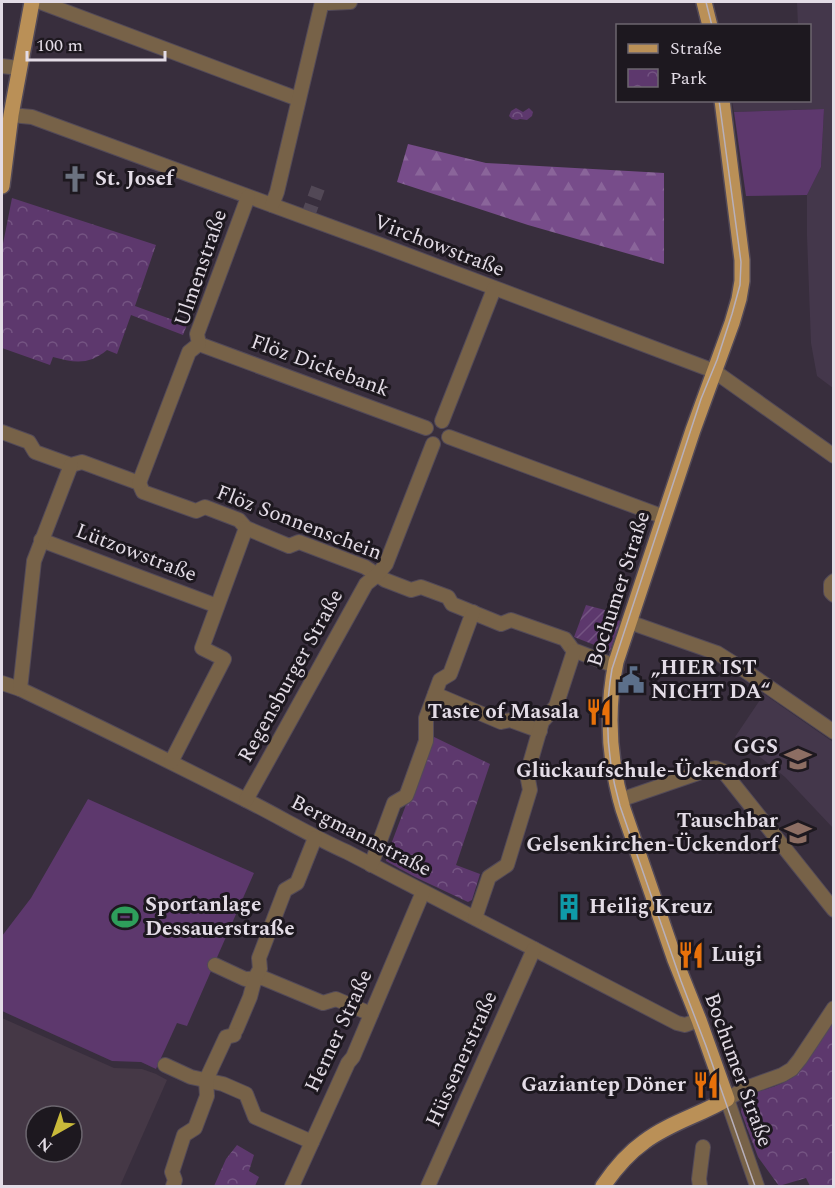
<svg xmlns="http://www.w3.org/2000/svg" width="835" height="1188" font-family="Spectral,serif">
  <defs>
    <pattern id="forest-firs" width="22" height="20" patternUnits="userSpaceOnUse" patternTransform="scale(1.5)"><rect width="22" height="20" fill="#774c8a"/><path d="M5 1l3.5 6h-7zM16 11l3.5 6h-7z" fill="#8a659a"/></pattern>
    <pattern id="park-crowns" width="20" height="18" patternUnits="userSpaceOnUse" patternTransform="scale(1.5)"><rect width="20" height="18" fill="#5d386d"/><path d="M2 6a3 3 0 1 1 6 0M12 15a3 3 0 1 1 6 0" fill="none" stroke="#745482"/></pattern>
    <pattern id="garden-furrows" width="10" height="10" patternUnits="userSpaceOnUse" patternTransform="scale(1.5)"><rect width="10" height="10" fill="#5d386d"/><path d="M-1 1l2-2M0 10L10 0M9 11l2-2" fill="none" stroke="#745482"/></pattern>
  </defs>
  <rect width="100%" height="100%" fill="#382e3d"/>
  <path fill="#453846" fill-rule="evenodd" d="M2 1018 114 1068 142 1069 156 1074 167 1080 120 1186H2ZM36 1116H72V1152H36Z"/>
  <g fill="#44374b">
    <polygon points="797,2 833,2 833,388 817,376 811,343 807,236 807,195 821,167 824,109 734,112 732,101 810,100 810,26 798,25"/>
    <polygon points="764,694 833,742 833,828 785,777 735,737"/>
  </g>
  <g fill="#5d386d">
    <polygon points="824,109 821,167 807,195 746,196 734,112"/>
    <polygon points="88,799 254,873 187,1026 177,1023 156,1069 141,1062 112,1061 2,1011 2,936 31,898"/>
  </g>
  <polygon fill="url(#forest-firs)" points="408,144 486,163 664,173 664,264 528,225 397,182"/>
  <g fill="url(#park-crowns)">
    <polygon points="516,108 523,112 529,108 533,112 532,116 527,120 520,119 517,120 512,119 509,116 511,111"/>
    <path d="M12 198 156 245 135 306 187 325 183 335 131 315 117 354 107 350C89 365 75 363 53 357L50 365 2 348V249Z"/>
    <polygon points="432,736 490,764 456,865 480,874 472,900 468,902 415,877 386,861 387,855"/>
    <path d="M833 1017V1186H810L806 1178 779 1186 758 1157 741 1112 743 1096C759 1091 779 1087 793 1077 806 1067 824 1032 833 1017Z"/>
    <polygon points="237,1145 254,1155 249,1171 259,1177 255,1186 214,1186 226,1159"/>
  </g>
  <polygon fill="url(#garden-furrows)" points="586,605 605,610 603,615 621,621 610,651 574,637"/>
  <g fill="none" stroke-linecap="round" stroke-linejoin="round">
    <polyline stroke="#524856" stroke-width="14" stroke-dasharray="14 7" stroke-linecap="butt" points="307,218 318,188"/>
    <defs>
      <g id="minor">
        <polyline points="40,2 298,99"/>
        <polyline points="323,2 329,3 350,2"/>
        <polyline points="2,66 19,68"/>
        <polyline points="11,115 32,117 381,245 714,371 834,456"/>
        <polyline points="272,205 277,192 322,2"/>
        <polyline points="199,344 426,428"/>
        <polyline points="442,421 494,289"/>
        <polyline points="2,432 29,442 35,452 71,465 82,462 139,483 143,492 196,511 205,507 239,520 246,528 289,546 299,542 365,567 385,580 411,590 421,587 448,597 452,604 501,624 511,620 565,639 573,650 615,666"/>
        <polyline points="449,437 664,517"/>
        <polyline points="139,483 189,352 199,344 197,334 248,197"/>
        <polyline points="41,540 217,606"/>
        <polyline points="834,581 831,584 831,592 834,595"/>
        <polyline points="629,622 717,653 744,670 834,732"/>
        <path d="M2 683 20 689C96 725 171 762 246 800 280 817 311 836 347 852L677 1023 685 1025 699 1020"/>
        <polyline points="20,689 34,561 71,465"/>
        <polyline points="435,694 501,722 510,720 540,731"/>
        <polyline points="171,762 224,659 202,648 246,528"/>
        <polyline points="246,800 366,584 377,575 386,564 433,444"/>
        <polyline points="620,800 710,769 716,768 723,771 834,910"/>
        <polyline points="371,865 394,803 406,796 408,791 426,741 426,718 440,680 450,674 473,612"/>
        <polyline points="475,918 489,877 507,865 530,790 527,774 542,722 556,706 574,651"/>
        <polyline points="215,965 245,979 263,978 323,1003 336,999 371,1014"/>
        <polyline points="236,1030 250,997 255,978 260,969 259,958 285,890 297,883 315,838"/>
        <polyline points="165,1065 191,1077 223,1084 246,1094 255,1117 312,1142"/>
        <polyline points="173,1186 175,1180 172,1172 184,1135 195,1128 207,1096 206,1080 226,1037 234,1035"/>
        <polyline points="292,1186 348,1063 353,1057 423,892"/>
        <polyline points="428,1186 534,949"/>
        <polyline points="700,1186 699,1179 703,1147"/>
        <polyline points="757,1186 727,1099 746,1088 782,1075 792,1069 800,1059 834,1008"/>
      </g>
      <g id="major">
        <polyline points="704,2 710,26"/>
        <polyline points="2,186 11,115 32,2"/>
        <path d="M603 1186C614 1170 627 1154 644 1142 669 1123 700 1115 727 1099L699 1020 675 960 623 809C609 761 606 711 616 662L693 430 732 323 739 299 742 281V260L722 100"/>
      </g>
    </defs>
    <use href="#minor" stroke="#534a58" stroke-width="16"/>
    <use href="#major" stroke="#534a58" stroke-width="18"/>
    <use href="#minor" stroke="#776248" stroke-width="14"/>
    <use href="#major" stroke="#ba9057" stroke-width="15"/>
    <g stroke="#b8b0bb" stroke-width="1.5">
      <polyline points="706,2 712,26"/>
      <path d="M719 100 741 262 740 285 732 314 717 360 701 399 612 669C604 715 607 761 620 806L681 981 706 1046 755 1186"/>
    </g>
  </g>
  <defs>
    <symbol id="church-bare" viewBox="-9 -9 18 18"><path d="M-1.2-6h2.4v3.5h3.3v2.4h-3.3V6h-2.4V-.1h-3.3v-2.4h3.3Z" fill="#6b7280" stroke="#1d181f" stroke-width="2.5" paint-order="stroke"/></symbol>
    <symbol id="civic-bare" viewBox="-9 -9 18 18"><path d="M-.6-6.5H3V-4.5H.6V-3L4-1V1h2V6H-6V1h2V-1L-.6-3ZM-1.2 2.5V6h2.4V2.5Z" fill="#5c6f8a" stroke="#1d181f" stroke-width="2.5" paint-order="stroke"/></symbol>
    <symbol id="restaurant-bare" viewBox="-9 -9 18 18"><path d="M-5-6h1v4h1v-4h1v4h1v-4h1v5L-1.5 .5V6h-2V.5L-5-1ZM5-6V6H3V1.5H1.5Q1.5-4 5-6Z" fill="#e8710a" stroke="#1d181f" stroke-width="2.5" paint-order="stroke"/></symbol>
    <symbol id="school-bare" viewBox="-9 -9 18 18"><path d="M0-5L7-2L0 1L-7-2ZM-4 1L0 2.5L4 1V4Q0 6-4 4Z" fill="#8d6e63" stroke="#1d181f" stroke-width="2.5" paint-order="stroke"/></symbol>
    <symbol id="building-bare" viewBox="-9 -9 18 18"><path d="M-4-6H4V6H1V3H-1V6H-4ZM-2.5-4.3h1.7v1.8h-1.7ZM.8-4.3h1.7v1.8H.8ZM-2.5-1h1.7V.8h-1.7ZM.8-1h1.7V.8H.8Z" fill="#0f9aa8" stroke="#1d181f" stroke-width="2.5" paint-order="stroke"/></symbol>
    <symbol id="stadium-bare" viewBox="-9 -9 18 18"><path d="M0-5a6.5 5 0 1 0 0 10a6.5 5 0 1 0 0-10ZM-3.5-1.8h7v3.6h-7Z" fill="#2e9e5b" stroke="#1d181f" stroke-width="2.5" paint-order="stroke"/></symbol>
  </defs>
  <g fill-rule="evenodd">
    <use href="#church-bare" x="56" y="160" width="38" height="38"/>
    <use href="#civic-bare" x="612" y="661" width="38" height="38"/>
    <use href="#restaurant-bare" x="580" y="693" width="38" height="38"/>
    <use href="#school-bare" x="779" y="740" width="38" height="38"/>
    <use href="#school-bare" x="779" y="814" width="38" height="38"/>
    <use href="#building-bare" x="550" y="888" width="38" height="38"/>
    <use href="#stadium-bare" x="106" y="898" width="38" height="38"/>
    <use href="#restaurant-bare" x="672" y="936" width="38" height="38"/>
    <use href="#restaurant-bare" x="687" y="1066" width="38" height="38"/>
  </g>
  <g text-anchor="middle" dominant-baseline="central" stroke-width="6" stroke-linejoin="round" paint-order="stroke">
    <g font-size="21" font-weight="bold" fill="#e3dce6" stroke="#1d181f" text-anchor="start">
      <text x="95" y="179">St. Josef</text>
      <text x="651" y="668">„HIER IST<tspan x="651" dy="24">NICHT DA“</tspan></text>
      <text x="579" y="712" text-anchor="end">Taste of Masala</text>
      <text x="778" y="747" text-anchor="end">GGS<tspan x="778" dy="24">Glückaufschule-Ückendorf</tspan></text>
      <text x="778" y="821" text-anchor="end">Tauschbar<tspan x="778" dy="24">Gelsenkirchen-Ückendorf</tspan></text>
      <text x="145" y="905">Sportanlage<tspan x="145" dy="24">Dessauerstraße</tspan></text>
      <text x="589" y="907">Heilig Kreuz</text>
      <text x="711" y="955">Luigi</text>
      <text x="686" y="1085" text-anchor="end">Gaziantep Döner</text>
    </g>
    <g font-size="21" fill="#e3dce6" stroke="#1d181f">
      <text transform="translate(439 246) rotate(21)">Virchowstraße</text>
      <text transform="translate(201 268) rotate(-71)">Ulmenstraße</text>
      <text transform="translate(320 366) rotate(20)">Flöz Dickebank</text>
      <text transform="translate(299 523) rotate(21)">Flöz Sonnenschein</text>
      <text transform="translate(136 553) rotate(21)">Lützowstraße</text>
      <text transform="translate(619 589) rotate(-72)">Bochumer Straße</text>
      <text transform="translate(291 676) rotate(-61)">Regensburger Straße</text>
      <text transform="translate(361 836) rotate(27)">Bergmannstraße</text>
      <text transform="translate(339 1031) rotate(-65)">Herner Straße</text>
      <text transform="translate(462 1059) rotate(-66)">Hüssenerstraße</text>
      <text transform="translate(738 1070) rotate(70)">Bochumer Straße</text>
    </g>
  </g>
  <rect width="835" height="1188" fill="none" stroke="#e3dce6" stroke-width="6"/>
  <rect x="616" y="24" width="195" height="78" fill="#1d181f" stroke="#6c666f" stroke-width="1.5"/>
  <rect x="628" y="44" width="30" height="9" fill="#ba9057" stroke="#6c666f" stroke-width="1.5"/>
  <text x="670" y="54" font-size="18" fill="#e3dce6">Straße</text>
  <rect x="628" y="69" width="30" height="18" fill="url(#park-crowns)" stroke="#6c666f" stroke-width="1.5"/>
  <text x="670" y="84" font-size="18" fill="#e3dce6">Park</text>
  <g transform="translate(54 1134) rotate(220)"><circle r="28" fill="#1d181f" stroke="#6c666f" stroke-width="1.5"/>
  <path d="M0-4.5L10 22L0 15L-10 22Z" fill="#caba3a"/>
  <text y="-9" font-size="16" font-weight="bold" text-anchor="middle" fill="#e3dce6">N</text>
  </g>
  <path d="M27 51v9h138v-9" fill="none" stroke="#e3dce6" stroke-width="3"/>
  <text x="36" y="51" font-size="18" fill="#e3dce6" stroke="#1d181f" stroke-width="4.5" paint-order="stroke">100 m</text>
</svg>
